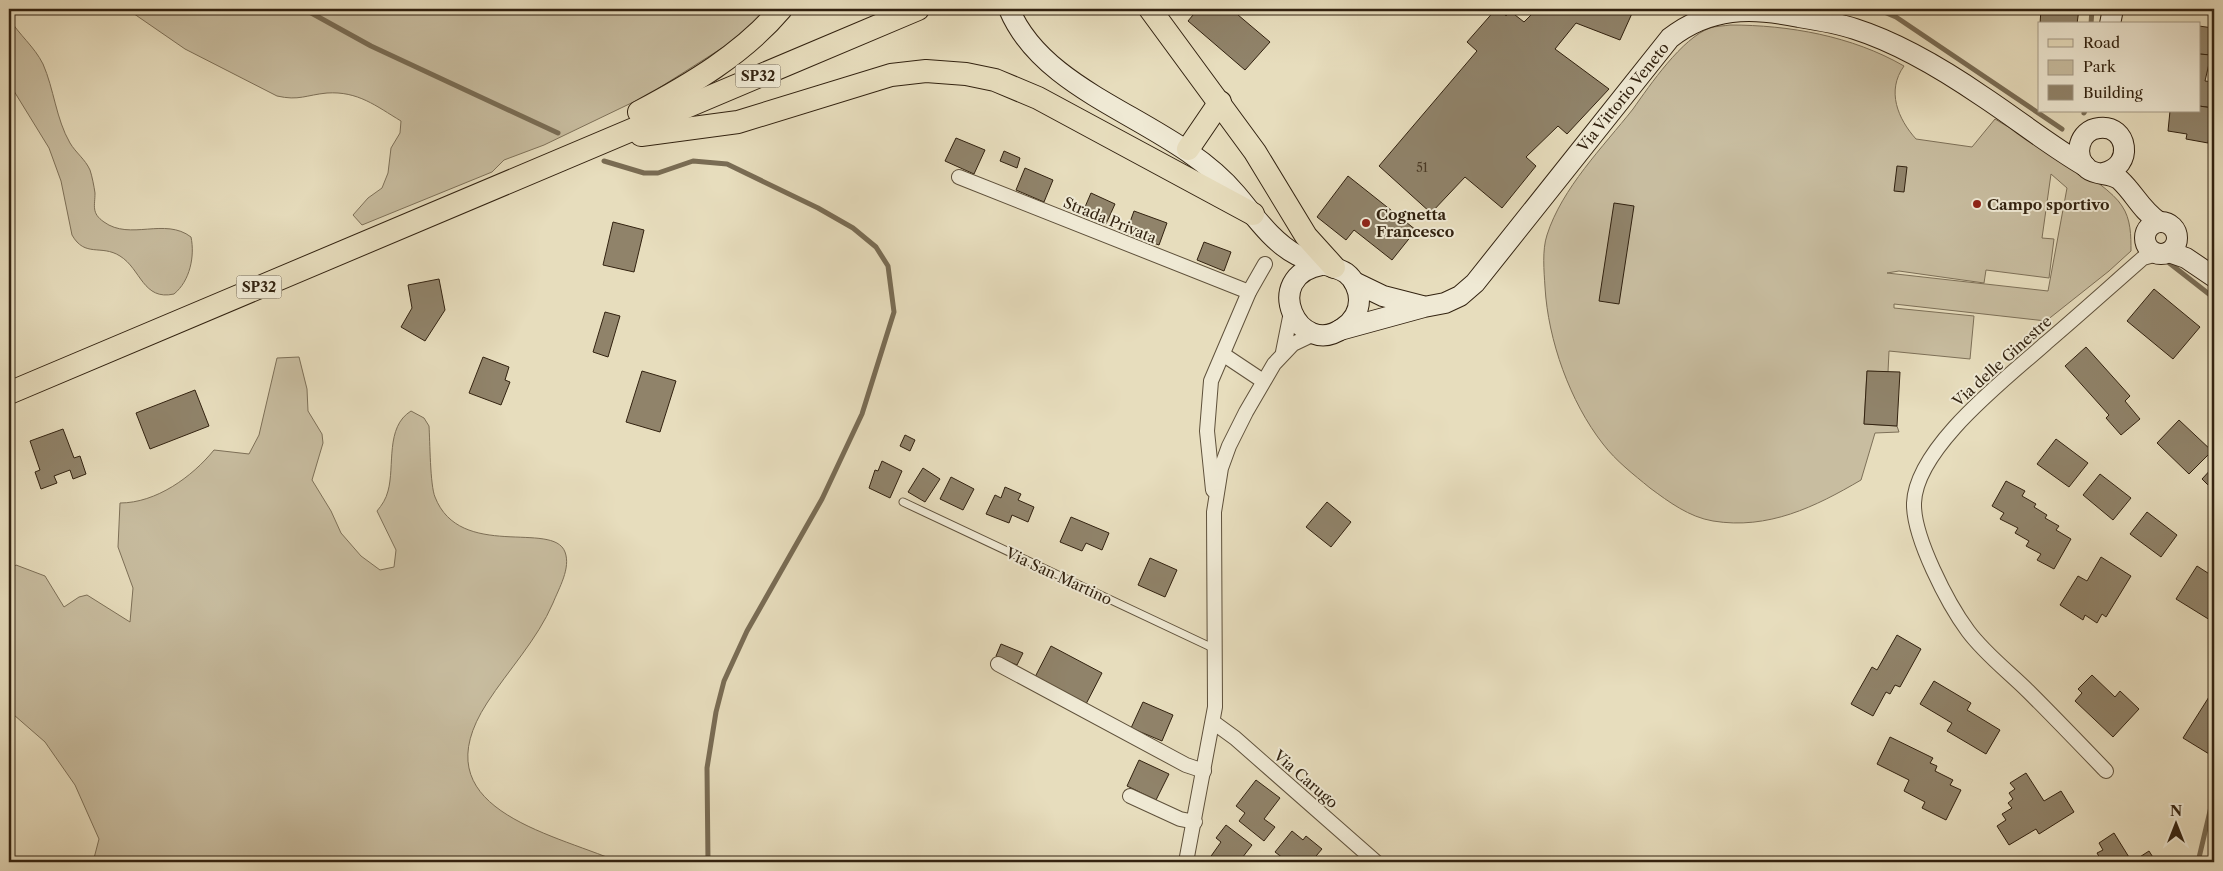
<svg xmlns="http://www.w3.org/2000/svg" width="2223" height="871" font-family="'Libre Caslon Text',serif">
  <rect width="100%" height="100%" fill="#e7ddbd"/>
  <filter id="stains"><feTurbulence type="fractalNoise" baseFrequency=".004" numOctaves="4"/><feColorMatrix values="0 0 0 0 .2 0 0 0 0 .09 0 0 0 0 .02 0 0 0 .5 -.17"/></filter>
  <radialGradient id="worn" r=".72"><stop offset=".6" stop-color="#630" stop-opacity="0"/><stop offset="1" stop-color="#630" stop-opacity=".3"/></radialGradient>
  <g fill="#c8bda0" stroke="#7d7058" fill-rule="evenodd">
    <path d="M127 9H774L741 36 648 95 544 145 504 160 492 172 362 225 353 215 368 198 382 188 388 173 391 148 400 133 401 121C376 106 358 91 327 93 306 95 299 101 277 96L185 49Z"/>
    <path d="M9 18C19 35 34 46 43 64 54 89 56 119 70 143 76 153 85 159 90 170 92 176 94 186 95 193 95 206 91 213 104 222 130 241 165 217 191 237 195 256 190 281 174 294 143 301 141 269 120 256 101 244 85 258 72 235L61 181 49 148 9 83Z"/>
    <path d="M1730 25C1789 25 1852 36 1904 66 1886 91 1898 119 1916 139L1972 147 1995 119C2024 137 2106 180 2122 206 2131 219 2131 236 2131 251L2109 271 2046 321 1894 304V308L1974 316 1970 359 1889 351 1888 372 1867 371 1864 424 1897 426 1899 432 1875 433 1861 480C1815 507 1768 530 1713 521 1689 517 1669 502 1650 488 1633 474 1616 461 1603 444 1570 402 1548 340 1545 287 1544 271 1542 250 1547 235 1562 188 1603 147 1633 109 1650 85 1682 38 1710 28 1716 26 1724 26 1730 25ZM2051 174 2067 188 2048 291 1887 273 1899 271 1984 283 1986 270 2049 278 2054 239 2042 238Z"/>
    <path d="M299 357 307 389 308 411 322 434 323 443 312 480 331 511 341 533 361 556 380 570 394 567 396 550 377 511C382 505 386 499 388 491 395 466 385 427 411 411L424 418 429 426C430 441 430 485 435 497 460 561 553 520 565 552 571 568 559 588 553 603 537 640 509 669 487 703 419 808 548 832 619 862H93L99 839 75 785 45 742 14 715 9 689V571L16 565 45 576 64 607 79 597 87 595 130 622 133 588 118 547 120 503C156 503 192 477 214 450L249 454 259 435 277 358Z"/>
  </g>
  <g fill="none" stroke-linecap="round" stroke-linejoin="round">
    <g stroke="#796c54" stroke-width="5">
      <polyline points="304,9 371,46 558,133"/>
      <polyline points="1877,9 1896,17 2062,129"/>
      <polyline points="2091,24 2092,9"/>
      <polyline points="2084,113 2085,111"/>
      <polyline points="604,161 644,173 658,173 693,161 727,164 818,208 853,228 876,247 888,266 894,312 862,414 822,499 747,631 724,681 716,712 707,768 708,862"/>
      <polyline points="2168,262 2214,298"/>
      <polyline points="2198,862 2214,794"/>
    </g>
  </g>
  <g fill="#90836a" stroke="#322210">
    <polygon points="1198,9 1231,9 1270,42 1245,70 1188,21"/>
    <polygon points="1496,9 1501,9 1506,16 1510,11 1524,22 1537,9 1634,9 1620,40 1576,23 1555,49 1609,89 1567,134 1558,126 1526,157 1536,166 1502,208 1465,177 1431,213 1379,166 1477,51 1467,42"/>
    <polygon points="2041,9 2079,9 2077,24 2040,24"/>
    <polygon points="2199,26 2213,28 2211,55 2199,54"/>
    <polygon points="2199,54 2211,55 2205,81 2214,82 2213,108 2199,106"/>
    <polygon points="2199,106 2213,108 2208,143 2186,139 2187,134 2168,131 2170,111 2199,111"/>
    <polygon points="956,138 985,150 974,174 945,161"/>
    <polygon points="1004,151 1020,158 1017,168 1000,161"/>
    <polygon points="1897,166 1907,167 1904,192 1894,191"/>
    <polygon points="1025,168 1053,180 1044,202 1016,190"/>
    <polygon points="1348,176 1416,230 1392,260 1354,230 1346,240 1317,217"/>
    <polygon points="1091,193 1115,204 1106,224 1082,214"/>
    <polygon points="1614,203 1634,206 1619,304 1599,301"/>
    <polygon points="1134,211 1167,223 1159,245 1126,233"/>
    <polygon points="613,222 644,230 634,272 603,265"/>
    <polygon points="1204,242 1231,252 1224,271 1197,260"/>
    <polygon points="439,279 445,310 425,341 401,327 412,308 408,285"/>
    <polygon points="2154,289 2200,327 2173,359 2127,321"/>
    <polygon points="605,312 620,316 608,357 593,352"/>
    <polygon points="2086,347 2130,396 2125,401 2140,419 2121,435 2106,418 2109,415 2065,366"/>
    <polygon points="483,357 509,367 505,380 510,382 501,405 469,393"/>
    <polygon points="642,371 676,381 660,432 626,422"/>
    <polygon points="1867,371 1900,372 1897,426 1864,424"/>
    <polygon points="195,390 209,426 150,449 136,413"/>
    <polygon points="2179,420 2212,451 2189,474 2157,443"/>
    <polygon points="63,429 74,458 80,456 86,474 73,479 70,470 54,476 57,483 41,489 35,472 40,470 30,441"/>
    <polygon points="905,435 915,440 910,451 900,446"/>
    <polygon points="2056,439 2088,463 2069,487 2037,464"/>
    <polygon points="882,461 902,471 890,498 869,488 875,470 878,471"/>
    <polygon points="2214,466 2214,491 2202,479"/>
    <polygon points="923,468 940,479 925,502 908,492"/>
    <polygon points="2100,474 2131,498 2113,520 2083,495"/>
    <polygon points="951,477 974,489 963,510 940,499"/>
    <polygon points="2006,481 2025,491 2022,496 2036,504 2034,507 2047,515 2045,518 2059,526 2056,530 2071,539 2054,569 2037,560 2041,554 2026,546 2029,541 2015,533 2018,528 2000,519 2004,513 1992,506"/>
    <polygon points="1005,487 1021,494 1018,500 1034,507 1028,522 1012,515 1009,523 986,514 995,495 1001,498"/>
    <polygon points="1327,502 1351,522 1331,547 1306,527"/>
    <polygon points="2147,512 2177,535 2161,557 2130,534"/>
    <polygon points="1071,517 1109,533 1102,550 1086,543 1082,551 1060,542"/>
    <polygon points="2101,557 2131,576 2106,617 2102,614 2097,623 2085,615 2083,620 2060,605 2078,576 2087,581"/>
    <polygon points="1150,558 1177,570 1165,597 1138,585"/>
    <polygon points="2197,566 2214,577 2214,613 2210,620 2176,599"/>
    <polygon points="1897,635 1921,649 1900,687 1895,685 1890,694 1886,692 1873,716 1851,704 1872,667 1877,670"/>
    <polygon points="1001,644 1023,653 1017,665 996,656"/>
    <polygon points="1051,646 1102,673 1085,706 1034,679"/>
    <polygon points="2092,675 2115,697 2120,691 2139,709 2113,737 2075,701 2082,693 2078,689"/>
    <polygon points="1934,681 1971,703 1967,710 2000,730 1986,754 1947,731 1952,723 1920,704"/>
    <polygon points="2214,689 2214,757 2183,738"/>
    <polygon points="1143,702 1173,715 1162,741 1131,728"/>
    <polygon points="1890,737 1933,758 1930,763 1937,766 1935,771 1953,780 1950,785 1961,790 1946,820 1922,808 1925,802 1904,791 1909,780 1877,764"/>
    <polygon points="1139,760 1169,774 1156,800 1127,786"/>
    <polygon points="2026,773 2044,801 2061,791 2074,812 2039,834 2036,829 2009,845 1997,826 2006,820 2002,814 2012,808 2008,803 2013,799 2009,793 2015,789 2010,783"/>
    <polygon points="1256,780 1280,798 1264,819 1275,827 1264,841 1239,821 1245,813 1236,806"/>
    <polygon points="1226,825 1252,845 1239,862 1213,862 1209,859 1221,842 1216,838"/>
    <polygon points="1292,831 1303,840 1306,836 1322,849 1311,862 1288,862 1275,852"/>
    <polygon points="2114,833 2132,862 2149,851 2156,862 2097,862 2101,860 2097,853 2103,850 2099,843"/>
  </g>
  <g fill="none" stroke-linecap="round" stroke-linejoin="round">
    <defs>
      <polyline id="lane" points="903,502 1215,649"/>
      <g id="street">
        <polyline points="959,177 1249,292"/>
        <polyline points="1283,352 1291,312"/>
        <polyline points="1224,355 1263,381"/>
        <polyline points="1213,490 1207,431 1211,381 1249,292 1265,264"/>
        <polyline points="998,664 1186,765 1204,771"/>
        <polyline points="1213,722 1235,738 1376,862"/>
        <path d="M2106 771C2080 744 2055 718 2029 692 2009 672 1985 654 1968 631 1948 604 1913 537 1914 503 1916 447 2007 378 2046 343 2079 315 2111 286 2143 258L2157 254"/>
        <polyline points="1130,796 1180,819 1195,822"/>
        <polyline points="1186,862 1215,707 1214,512 1221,468 1229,446 1246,412 1274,364 1293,344 1314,334"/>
      </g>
      <g id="secondary">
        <path d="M1009 9C1046 98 1173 119 1236 194 1254 215 1272 242 1297 255 1311 262 1336 266 1346 273 1354 279 1359 290 1359 300 1359 312 1352 322 1343 328 1299 360 1259 276 1322 265"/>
        <polyline points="2110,24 2113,9"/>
        <path d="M2103 173C2135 167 2128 124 2099 128 2079 130 2072 156 2088 169 2097 176 2110 172 2120 180 2135 194 2141 210 2159 222"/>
        <circle cx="2161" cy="238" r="16"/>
        <polyline points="2169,252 2186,258 2214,277"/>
        <polyline points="1354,282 1383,296 1422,306"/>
        <path d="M1340 330 1424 307 1445 303 1460 296 1475 283 1670 38C1710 7 1751 7 1799 17 1818 20 1837 23 1855 29 1899 43 1944 70 1982 96 2017 119 2049 145 2085 166"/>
      </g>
      <g id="primary">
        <polyline points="1150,9 1255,152 1306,236 1334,267"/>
        <path d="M639 112C690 85 743 54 781 9"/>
        <polyline points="641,135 738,122 891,75 926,71 966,74 995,80 1038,98 1253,214"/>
        <polyline points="1188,149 1220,102"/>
        <polyline points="9,393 918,9"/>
      </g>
    </defs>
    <use href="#lane" stroke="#5f513b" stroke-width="9"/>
    <use href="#street" stroke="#5f513b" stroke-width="16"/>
    <use href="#secondary" stroke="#322210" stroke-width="22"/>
    <use href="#primary" stroke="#322210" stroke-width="24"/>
    <use href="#lane" stroke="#efe9d4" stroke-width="7"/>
    <use href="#street" stroke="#efe9d4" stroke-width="14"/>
    <use href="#secondary" stroke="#efe9d4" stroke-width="20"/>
    <use href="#primary" stroke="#e7ddbd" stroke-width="22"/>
  </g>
  <g fill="#8f2418" stroke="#efe9d4" stroke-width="2">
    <circle cx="1977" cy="204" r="5"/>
    <circle cx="1366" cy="223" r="5"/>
  </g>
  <g text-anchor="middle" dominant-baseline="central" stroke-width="4" stroke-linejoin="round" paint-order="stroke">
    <g font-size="12" fill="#4a3a26">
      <text x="1422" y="167">51</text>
    </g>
    <g fill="#efe9d4" stroke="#6b5e4b" stroke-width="1">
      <rect x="735.5" y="64.5" width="45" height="23" rx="4"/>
      <rect x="236.5" y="275.5" width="45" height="23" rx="4"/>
    </g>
    <g font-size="14" font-weight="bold" fill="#322210">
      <text x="758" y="76">SP32</text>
      <text x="259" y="287">SP32</text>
    </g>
    <g font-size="15" fill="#322210" stroke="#efe9d4">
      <text transform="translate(1623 97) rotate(-51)">Via Vittorio Veneto</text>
      <text transform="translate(1110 220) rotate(22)">Strada Privata</text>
      <text transform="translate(2002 361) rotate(-42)">Via delle Ginestre</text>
      <text transform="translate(1059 576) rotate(25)">Via San Martino</text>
      <text transform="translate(1306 779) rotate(41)">Via Carugo</text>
    </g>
    <g font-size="15" font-weight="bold" fill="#322210" stroke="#efe9d4" text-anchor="start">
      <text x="1987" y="204">Campo sportivo</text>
      <text x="1376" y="214">Cognetta<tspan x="1376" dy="17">Francesco</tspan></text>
    </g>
  </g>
  <rect width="2223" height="871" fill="none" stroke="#e7ddbd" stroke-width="30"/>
  <rect x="10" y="10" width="2203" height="851" fill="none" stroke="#322210" stroke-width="2.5"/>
  <rect x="15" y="15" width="2193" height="841" fill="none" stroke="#322210"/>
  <rect x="2038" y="22" width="162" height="90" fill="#efe9d4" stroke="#a39986"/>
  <rect x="2048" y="39" width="25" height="8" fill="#e7ddbd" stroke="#a39986"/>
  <text x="2083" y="48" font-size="15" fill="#322210">Road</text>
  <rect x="2048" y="60" width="25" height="15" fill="#c8bda0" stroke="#a39986"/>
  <text x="2083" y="72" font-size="15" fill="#322210">Park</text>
  <rect x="2048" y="85" width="25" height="15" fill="#90836a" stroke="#a39986"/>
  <text x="2083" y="98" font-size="15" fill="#322210">Building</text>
  <g transform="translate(2176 824)" stroke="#efe9d4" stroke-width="4" paint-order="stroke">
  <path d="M0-4L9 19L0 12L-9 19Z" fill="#322210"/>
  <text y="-8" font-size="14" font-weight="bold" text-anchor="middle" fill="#322210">N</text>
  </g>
  <rect width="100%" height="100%" filter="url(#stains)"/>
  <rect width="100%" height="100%" fill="url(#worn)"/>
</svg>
